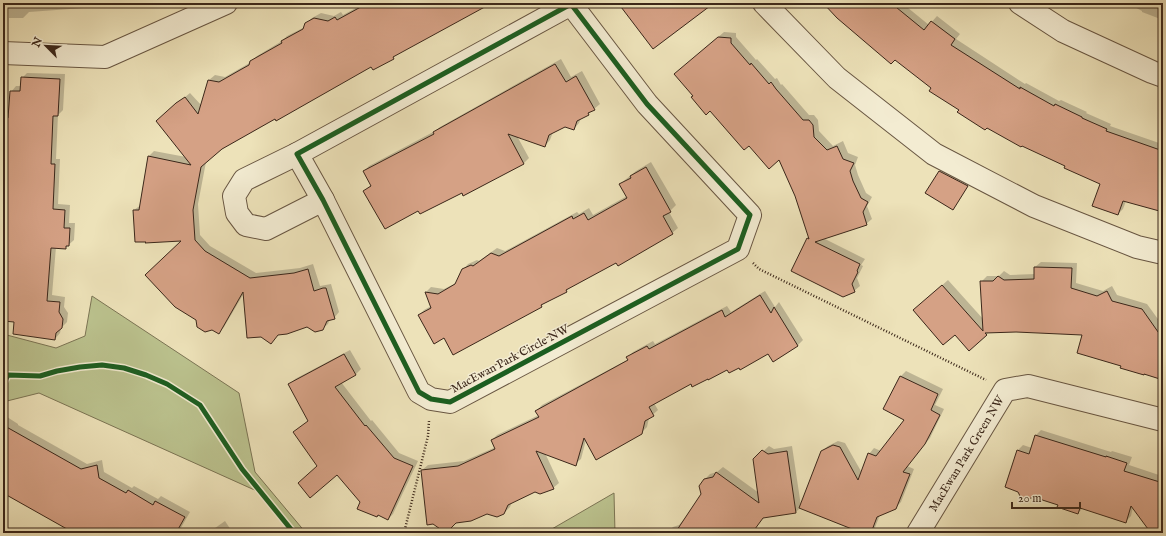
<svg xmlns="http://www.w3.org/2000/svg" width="1166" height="536" font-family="'IM FELL English',serif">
  <rect width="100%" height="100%" fill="#ede2b9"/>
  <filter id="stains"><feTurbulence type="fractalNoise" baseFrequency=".005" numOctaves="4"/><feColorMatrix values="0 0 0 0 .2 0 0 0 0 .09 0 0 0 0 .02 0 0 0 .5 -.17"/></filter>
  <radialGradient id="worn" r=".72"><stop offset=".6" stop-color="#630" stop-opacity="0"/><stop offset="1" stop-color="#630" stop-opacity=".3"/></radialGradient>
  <g fill="#bbc28e" stroke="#7b7454">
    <polygon points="92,296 239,393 255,472 306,533 290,533 259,492 39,393 7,401 3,408 3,334 56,348 85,336"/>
    <polygon points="614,493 615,533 545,533"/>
  </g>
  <g fill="#0003">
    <polygon points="9,3 101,3 87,6 84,8 29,12 23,18 9,18"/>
    <polygon points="365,3 481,3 398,53 393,58 372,66 276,118 222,148 206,162 198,204 200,235 210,246 256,273 300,268 313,264 320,286 331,284 339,312 334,318 330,319 328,324 322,329 244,293 224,327 218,333 184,240 134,210 141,205 149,156 154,151 186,157 162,116 190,93 202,106 209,80 215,75 225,77 246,65 251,62 257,56 282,41 287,36 305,27 306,24 312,18 321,13 334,16 341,12 343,15"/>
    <polygon points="824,3 902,3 929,25 937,16 960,34 956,39 1025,84 1026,83 1059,101 1061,100 1087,112 1086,113 1111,124 1110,126 1162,144 1163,143 1163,211 1126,201 1123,209 1118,214 1101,183 960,110"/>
    <polygon points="1127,3 1163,3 1163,20 1142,12 1142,11"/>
    <polygon points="724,32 736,33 736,37 756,60 757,59 775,79 777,78 781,85 782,84 809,115 814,115 818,120 819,131 833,146 843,141 848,153 858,157 855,165 858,175 866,193 872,197 867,206 872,219 866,224 823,238 865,259 861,265 863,266 857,278 860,286 854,291 808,239 809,237 796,195 779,159 749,144 694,96 681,69"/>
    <polygon points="561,59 571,77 582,71 600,104 588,114 581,118 579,123 574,129 565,126 553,132 550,140 545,146 517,136 529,158 524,163 464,195 462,192 418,209 364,191 372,184 364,171 369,166 435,131 440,127"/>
    <polygon points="27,73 65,74 63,110 58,115 56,159 60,159 58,204 70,205 69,223 75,223 74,240 65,248 56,247 52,295 65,297 64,307 68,313 67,322 61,328 60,333 55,339 16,321 3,320 3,157 5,118 9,115 11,92 16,86 22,86 22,78"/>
    <polygon points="651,162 676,205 669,212 678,228 672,233 616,261 572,286 566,291 547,301 541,306 444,337 419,315 424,310 431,306 426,292 431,287 444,289 458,282 463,270 468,264 477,260 479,261 497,248 505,251 577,212 579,214 589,208 593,215 627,196 620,184 636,171"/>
    <polygon points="942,169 970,183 953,209 927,193"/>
    <polygon points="1041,262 1077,263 1076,283 1103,291 1112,286 1117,295 1147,304 1163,326 1163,379 1122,365 1084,334 1016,331 989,332 986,335 955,333 920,305 948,280 984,320 981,282 987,276 999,276 1004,271 1010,275 1035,274 1035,267"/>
    <polygon points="765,291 775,307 779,302 803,340 798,345 773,361 768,353 739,367 728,369 708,378 691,383 654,403 658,410 649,418 647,427 641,433 586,440 581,459 575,464 545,453 559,483 553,488 535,491 512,502 510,507 504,513 422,470 428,465 464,461 496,447 492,440 497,435 539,415 536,411 542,405 629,359 628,357 633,352 653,341 655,344 727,306 731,312"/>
    <polygon points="350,350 361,369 355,375 341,382 371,421 372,420 399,453 418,461 393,514 388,519 362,502 338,473 319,466 309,421 289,385 295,379"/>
    <polygon points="906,371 943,389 935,405 944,409 930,438 907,466 914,469 901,502 895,508 880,515 874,530 871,533 865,533 801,507 796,512 765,516 752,533 667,533 673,527 679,525 686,517 702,494 704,480 710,474 717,472 723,467 759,493 754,460 769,446 774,449 792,446 801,506 822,451 828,446 838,441 845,443 862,473 869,454 874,448 881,451 906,420 885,409 901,376"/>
    <polygon points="4,415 18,424 18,425 87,464 102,460 104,472 132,488 134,486 158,499 161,496 190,512 178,533 76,533 3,492 3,416"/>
    <polygon points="1041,430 1111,452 1112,451 1132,457 1129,465 1162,476 1163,474 1163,527 1133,507 1131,516 1125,522 1083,508 1078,513 1059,504 1018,450 1023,445 1032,448 1035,436"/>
    <polygon points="225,521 233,533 208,533"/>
  </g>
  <g fill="#d5a185" stroke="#3b271a">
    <polygon points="368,3 492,3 393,57 394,59 373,70 371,67 276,121 275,119 222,149 201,167 193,210 195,240 205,251 250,278 294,273 308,269 314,291 323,288 326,288 335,319 327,321 323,330 315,332 307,327 287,334 278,335 271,344 261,337 247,338 243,292 219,334 212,330 205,332 197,327 196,320 175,307 145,275 181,241 145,243 146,242 135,242 133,210 139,210 148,156 191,165 156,121 176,103 185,97 198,114 208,80 219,82 240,70 249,65 250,61 282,43 281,41 303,29 305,23 314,18 328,21 335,17 337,20"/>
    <polygon points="618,3 714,3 653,49"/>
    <polygon points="823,3 891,3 924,30 931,21 955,39 951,45 1020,89 1020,87 1054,106 1055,104 1082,117 1082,118 1107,129 1106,131 1163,151 1163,212 1123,201 1118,215 1092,206 1100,184 1064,168 1065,166 1022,146 1021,147 987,128 985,130 957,112 959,110 929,91 931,88 895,60 891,64 837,18"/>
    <polygon points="718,37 731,38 731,43 750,65 751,63 769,84 771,82 776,89 803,120 809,120 813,125 814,137 827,150 837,146 843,159 854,163 850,171 853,181 861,198 868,202 863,212 867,225 815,242 860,264 857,271 858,272 852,284 855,292 843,297 791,271 807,238 809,239 795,196 779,160 769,169 749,146 744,150 710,111 706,115 691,97 693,96 674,74"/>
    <polygon points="555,64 566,82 576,76 595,110 588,113 589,115 577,121 574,130 565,127 549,135 545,147 508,134 524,164 463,196 462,193 420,214 418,211 385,229 363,191 371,186 363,171 434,134 433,132"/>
    <polygon points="21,77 60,79 58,116 53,116 51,164 55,164 53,209 65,210 64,228 70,228 69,246 66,246 66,249 51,248 47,301 60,302 59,312 63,319 62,328 56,333 55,340 13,334 14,322 3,321 3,136 4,118 8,118 10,91 20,91"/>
    <polygon points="646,167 671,212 663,216 673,234 618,266 616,263 566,290 567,292 541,305 542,307 453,355 444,338 434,344 418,315 431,308 425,292 438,294 455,284 462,269 471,265 473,266 491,253 499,256 572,216 573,219 584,213 588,220 627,198 619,184 631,178 630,176"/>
    <polygon points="939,171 968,186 953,210 925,193"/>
    <polygon points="1034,267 1072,268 1071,288 1097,296 1107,291 1112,301 1142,309 1163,339 1163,380 1144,374 1144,375 1120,368 1121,366 1077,353 1082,335 1016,332 985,333 987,335 969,351 955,335 943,345 913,310 942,285 983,331 980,281 993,281 998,276 1004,280 1034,279"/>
    <polygon points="760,295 771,313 774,307 798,346 773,362 768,354 740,370 739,368 729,373 727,370 708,380 708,379 692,387 691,384 649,407 654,416 645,421 642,434 596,460 584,438 576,466 536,451 554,489 540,494 535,492 508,505 504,514 497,517 487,514 471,521 456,523 449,530 443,531 433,524 427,525 421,470 458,466 495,449 491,440 539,417 535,411 628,360 626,357 647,346 649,349 722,310 725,317"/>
    <polygon points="344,354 356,375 335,387 365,426 366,425 394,458 413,466 388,520 378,515 377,517 357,509 360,502 337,475 310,498 298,483 317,466 293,432 308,421 288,384"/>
    <polygon points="900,376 938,394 931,410 940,415 925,444 903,472 910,474 896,509 877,517 871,533 862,533 799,508 821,451 833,445 840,447 858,480 868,453 876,456 904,420 883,409"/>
    <polygon points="3,425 81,469 97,465 99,478 126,493 128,490 153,505 155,501 185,517 176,533 74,533 3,493"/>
    <polygon points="1035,435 1106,457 1106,456 1127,463 1124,471 1163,483 1163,528 1154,530 1148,529 1131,506 1126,523 1080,508 1078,514 1057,507 1058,505 1033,497 1023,502 1018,492 1005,487 1017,450 1029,454"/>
    <polygon points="762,450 768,454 787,451 796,513 763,518 752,533 675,533 701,494 699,486 704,479 713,477 716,472 759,503 753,459"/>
  </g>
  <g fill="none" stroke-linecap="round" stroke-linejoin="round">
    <defs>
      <g id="minor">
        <polyline points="764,3 837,78 934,154 1034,206 1137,247 1163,253"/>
        <polyline points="1020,3 1063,31 1152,72 1163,76"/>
        <polygon points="571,4 647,104 750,215 738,249 450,402 431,399 419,392 323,200 297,154"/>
        <polyline points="3,53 105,57 226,3"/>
        <polyline points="297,154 244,180 234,196 237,213 246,225 266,229 323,200"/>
        <path id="s1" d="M918 533 1005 390 1028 386 1163 420"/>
      </g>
    </defs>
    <use href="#minor" stroke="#685642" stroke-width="24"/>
    <g stroke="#3b271a" stroke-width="2.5" stroke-dasharray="1 2" stroke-linecap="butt">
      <polyline points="753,263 759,269 986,380"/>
      <polyline points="404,533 428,436 429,421"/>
    </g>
    <use href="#minor" stroke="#f3ecd2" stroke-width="22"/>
    <defs>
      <g id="cycleway">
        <polygon points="571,4 647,104 750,215 738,249 450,402 431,399 419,392 323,200 297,154"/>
        <polyline points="3,384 8,375 40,376 57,371 80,367 102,365 124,368 146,375 167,384 200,405 242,469 294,533"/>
      </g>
    </defs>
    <use href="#cycleway" stroke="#f3ecd2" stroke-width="8"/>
    <use href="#cycleway" stroke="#1b5e20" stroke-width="5"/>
  </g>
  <g text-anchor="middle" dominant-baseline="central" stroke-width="3" stroke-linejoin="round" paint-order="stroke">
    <g font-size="12" fill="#3b271a" stroke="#f3ecd2">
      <text transform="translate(510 359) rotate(-28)">MacEwan Park Circle NW</text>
      <text stroke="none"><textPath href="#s1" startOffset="93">MacEwan Park Green NW</textPath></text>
    </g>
  </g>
  <rect width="1166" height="536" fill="none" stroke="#ede2b9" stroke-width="16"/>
  <rect x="4" y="4" width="1158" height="528" fill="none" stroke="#3b271a" stroke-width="2"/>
  <rect x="8" y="8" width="1150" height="520" fill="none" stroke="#3b271a"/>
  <g transform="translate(46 46) rotate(294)" stroke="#f3ecd2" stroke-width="3" paint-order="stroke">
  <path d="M0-3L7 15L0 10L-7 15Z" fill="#3b271a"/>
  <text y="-6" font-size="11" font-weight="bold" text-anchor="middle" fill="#3b271a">N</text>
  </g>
  <path d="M1012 502v6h68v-6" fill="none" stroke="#3b271a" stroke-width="2"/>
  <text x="1018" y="502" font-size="12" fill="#3b271a" stroke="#f3ecd2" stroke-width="3" paint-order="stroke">20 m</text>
  <rect width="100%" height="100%" filter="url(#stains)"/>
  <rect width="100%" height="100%" fill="url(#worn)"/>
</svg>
